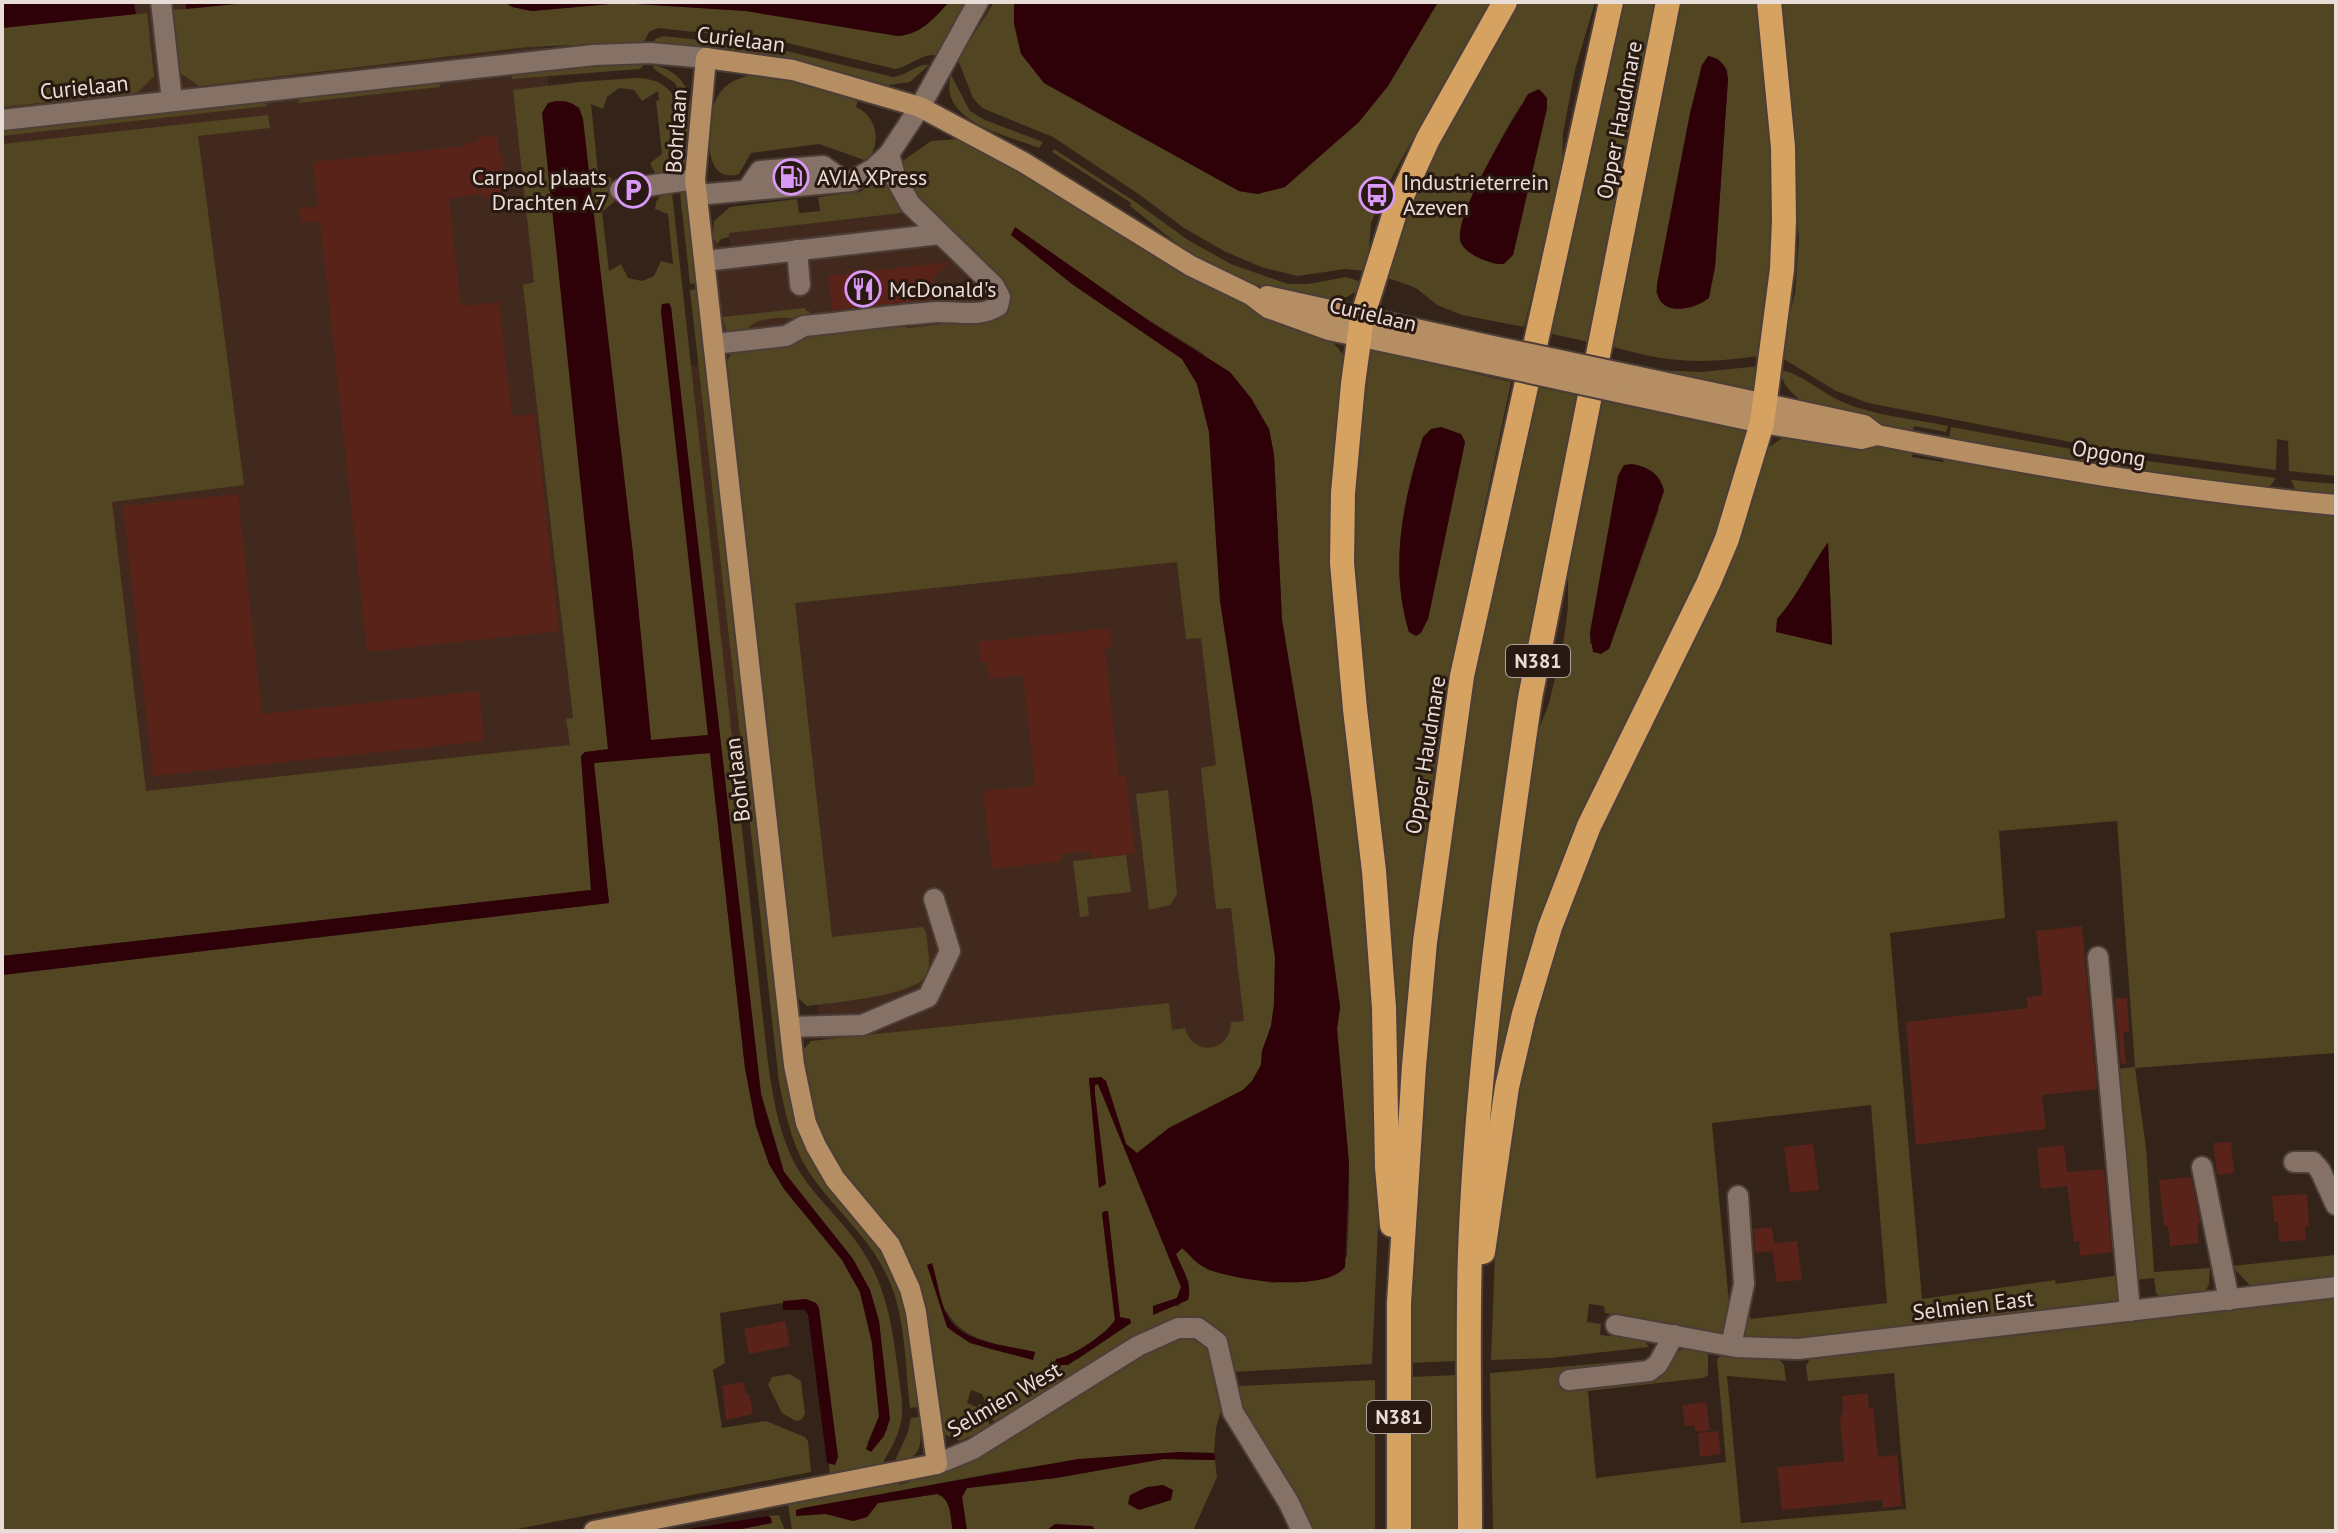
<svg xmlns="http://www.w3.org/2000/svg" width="2338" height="1533" font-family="'PT Sans',sans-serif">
  <rect width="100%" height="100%" fill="#332319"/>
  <polygon fill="#412a1d" points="2,2 538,2 585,377 727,362 713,237 722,247 730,248 729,233 910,212 1005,291 992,318 737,348 732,350 728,357 1209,310 1289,1047 833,1113 780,745 596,758 2,815"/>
  <g fill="#524521" fill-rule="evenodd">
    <path d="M256 2H505L512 7 532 11 621 3 746 11 898 36C922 34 934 18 949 2H971L936 55C920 54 911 66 895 69L779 41 658 28 649 32 644 42 527 47 199 86 180 73 173 10Z"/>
    <polygon points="994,2 1014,2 1014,24 1044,83 1239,191 1258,194 1388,86 1438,2 1498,2 1435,112 1411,142 1385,190 1371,223 1368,262 1365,271 1345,269 1298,276 1261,267 1224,251 1184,228 1140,195 1053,137 982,108 973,98 958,60"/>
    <path d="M1511 2H1595L1575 70 1563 133 1562 174 1524 327 1462 315 1437 305 1416 288 1383 276 1403 211ZM1543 92 1547 108 1513 255 1496 264C1486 261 1463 253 1460 241 1456 224 1509 118 1522 105 1527 100 1537 96 1543 92Z"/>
    <polygon points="1621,2 1659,2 1588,342 1548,333"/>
    <path d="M1681 2H1764L1777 148 1765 355C1707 364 1668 364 1611 346ZM1716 58 1727 69 1728 79 1715 267 1656 294 1702 65Z"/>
    <polygon points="1776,2 2336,2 2336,476 2289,471 2288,441 2277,439 2276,470 2086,445 1868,403 1836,391 1782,358 1782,343 1795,293 1799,237 1792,186"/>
    <polygon points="147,13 154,76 137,93 2,107 2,28"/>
    <path d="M663 36 774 48 893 77C906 76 918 63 929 65L910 82 888 85 767 55 698 46 654 44 655 39Z"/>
    <polygon points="612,63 644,65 640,69 512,79 512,73"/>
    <path d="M653 65C707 76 689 131 685 171L679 173 683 99 675 83 654 69Z"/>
    <path d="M751 75 787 80 858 99 856 107C876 116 881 139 870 157L864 160 819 144 751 153 739 174C699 187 706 114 719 94 726 83 738 78 751 75Z"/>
    <path d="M951 75 970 111 985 120 1043 142 1039 148C1008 135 937 122 951 75Z"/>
    <path d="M635 78C652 78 667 83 675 99L670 175 655 173 650 163 662 154 656 101 659 100 658 91 642 101 634 90 619 88 607 97 603 109 591 104 598 172 611 178 614 202 602 212 609 271 621 264 628 278 642 281 654 276 661 261 673 264 668 214 655 209 656 202 662 193H672L767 1055C772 1091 777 1128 794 1162 810 1193 838 1215 858 1244 886 1283 892 1324 898 1371 900 1389 905 1408 900 1426 897 1440 888 1452 882 1465L830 1476 816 1303 806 1299 720 1313 725 1363 713 1370 722 1428 766 1421 805 1437 808 1441 811 1472 507 1531H2V975L609 903 593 766 597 761 710 753 745 1068 756 1126 769 1164 784 1189 842 1260 860 1292 872 1343 879 1416 867 1444 887 1430 889 1413 879 1321 870 1290 853 1259 784 1172 761 1094 671 307 661 306 708 735 651 740 633 554 580 108 565 101 548 103 608 750 585 752 581 756 591 890 2 956V144L268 115 270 128 198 136 244 485 112 502 146 791 570 745 566 719 573 718 523 285 534 282 513 90 579 82Z"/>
    <polygon points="439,81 440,87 298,103 301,97"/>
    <polygon points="262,101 268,106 2,136 2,129"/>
    <path d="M959 139 1331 340 1342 353 1345 362 1341 436 1372 924 1379 1205 1372 1364 1234 1372 1230 1370C1225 1346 1225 1325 1198 1318L996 1427 982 1394 971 1390 967 1403 977 1407 980 1403 991 1427 960 1441 946 1435 941 1425 895 1237 837 1164 828 1148 815 1114 803 1050 811 1041 1169 1003 1172 1030 1185 1028C1193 1058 1231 1052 1231 1022L1244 1021 1231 908 1216 909 1201 768 1216 765 1201 638 1186 639 1177 562 795 603 832 937 923 927C928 934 927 942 928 950 930 961 930 972 922 980 906 996 831 1003 807 1006L797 997 727 362 732 350 807 332 890 322 908 328 992 318 1005 311 916 203 900 163 931 141ZM1011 235 1201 352 1269 429 1274 455 1282 620 1312 801 1340 1007 1337 1029 1349 1164V1208L1347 1256 1331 1277 1273 1283 1224 1274 1208 1270 1182 1248 1176 1254 1189 1283 1179 1306H1153L1177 1298 1181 1287 1098 1084 1095 1085V1094L1099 1187 1089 1078 1106 1081 1126 1144 1137 1153 1169 1128 1243 1090 1252 1081 1261 1065 1262 1051 1271 1026 1274 1004 1275 957 1220 601 1209 432 1197 384 1182 359 1072 284ZM1108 1211 1120 1317 1131 1323 1078 1359 1060 1366 1056 1359C1071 1358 1108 1333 1115 1320L1102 1213ZM946 1310C962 1343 1002 1344 1035 1352L1033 1359C1003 1352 971 1348 947 1327Z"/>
    <polygon points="1054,149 1134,201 1188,240 1231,264 1288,284 1308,284 1346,277 1362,282 1359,290 1336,303 1292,297 1255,284 1185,250 1130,206 1131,203 1052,152"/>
    <polygon points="887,172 910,212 729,233 729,237 721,239 717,244 713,237 714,221 730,207 797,199 799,213 820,211 818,197 860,192"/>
    <polygon points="683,189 687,191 697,283 690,284 680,192"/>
    <path d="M698 289 788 1087C794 1113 799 1144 815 1167 840 1205 876 1233 895 1275 913 1315 913 1363 918 1407L910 1408C905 1365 906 1315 887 1276 868 1234 831 1207 807 1169 791 1143 785 1111 779 1082L690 290Z"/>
    <path d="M805 308 806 311H809L810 320C794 318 780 316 763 320 746 324 749 335 727 333L722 317Z"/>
    <path d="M1376 348 1388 349 1404 357 1511 382C1483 517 1452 650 1432 786 1415 908 1407 1031 1397 1153L1362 708 1349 491 1369 352ZM1461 434 1465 442 1428 619 1409 632C1389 566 1403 501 1423 437Z"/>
    <polygon points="1760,366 1753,392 1654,370 1701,372"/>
    <path d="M1780 370C1800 372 1824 395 1845 403 1877 416 1914 419 1948 426L1946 432 1914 426 1913 430C1875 422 1787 417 1780 370Z"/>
    <polygon points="1537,387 1579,396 1502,803 1478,1005 1458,1361 1409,1363 1425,1067 1456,794 1475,680"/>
    <path d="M1601 401 1744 428 1748 435 1720 536 1679 630 1500 1085 1488 1126 1500 1007 1534 742 1549 703 1563 645 1568 607V563ZM1618 476 1659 509 1609 649 1590 644V633Z"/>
    <polygon points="1951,427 2109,456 2276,478 2269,488 2111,467 1949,438"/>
    <path d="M1804 435 1913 452 1912 457 1943 462 1945 457 2336 512V1053L2135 1068 2146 1148 2154 1272 2210 1268 2209 1284 2203 1296 2162 1300 2156 1293 2154 1278 2134 1280 2117 1069 2135 1067 2117 821 1999 831 2005 918 1890 933 1922 1299 2055 1280 2056 1284 2119 1275 2121 1297 2117 1304 1788 1340 1744 1338 1741 1333 1745 1307 1751 1319 1887 1303 1871 1105 1712 1123 1731 1324 1726 1335 1605 1313 1604 1306 1589 1304 1587 1322 1601 1324 1600 1335 1643 1339 1649 1347 1550 1358 1491 1360 1497 1200 1504 1129 1551 944 1764 451 1782 438ZM1828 543 1832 631V645L1777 619C1798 596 1809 567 1828 543Z"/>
    <polygon points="2291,480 2336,484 2336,495 2296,491"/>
    <polygon points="1168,790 1177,894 1170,905 1149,910 1136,794"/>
    <polygon points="1126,855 1131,892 1087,897 1089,916 1080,917 1073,861"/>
    <polygon points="2335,1255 2336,1275 2331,1281 2254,1290 2232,1266"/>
    <polygon points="2336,1294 2336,1531 1493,1531 1490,1373 1653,1359 1568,1385 1672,1355 1683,1349 1703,1349 1708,1354 1708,1375 1703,1378 1588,1391 1596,1478 1726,1462 1717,1359 1724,1353 1777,1357 1784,1365 1786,1381 1727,1376 1741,1523 1906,1509 1894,1373 1808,1381 1806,1366 1811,1356"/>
    <path d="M1184 1333 1206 1340 1223 1404 1216 1428 1214 1453C1074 1449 940 1486 803 1508L853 1521 867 1517 878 1503 937 1494C952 1499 950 1517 953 1531H792L788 1503 897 1481 899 1485 948 1470 999 1446 998 1442 1116 1366Z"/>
    <polygon points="790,1374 801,1381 805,1414 801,1420 796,1421 782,1413 768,1385 772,1377"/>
    <polygon points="1457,1375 1458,1531 1411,1531 1409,1377"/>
    <polygon points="1375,1380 1375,1531 1310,1531 1245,1412 1237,1386"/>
    <path d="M919 1417C922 1443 924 1459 894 1463L908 1432 911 1418Z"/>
    <polygon points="1163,1459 1215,1460 1217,1477 1193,1531 967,1531 962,1497 967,1488 1056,1478"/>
    <polygon points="779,1515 785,1531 731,1531 771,1523 771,1518 768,1516"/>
  </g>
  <g fill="#2e0008">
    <polygon points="2,2 134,2 136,14 2,28"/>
    <polygon points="186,2 256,2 186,9"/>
    <path d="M505 2H949C934 18 922 34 898 36L746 11 621 3 532 11 512 7Z"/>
    <polygon points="1014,2 1438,2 1388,86 1359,122 1285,187 1258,194 1239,191 1044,83 1021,54 1014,24"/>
    <path d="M1708 56C1722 59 1726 66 1728 79L1715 267 1709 298C1690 313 1654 316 1657 284L1690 113 1702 65Z"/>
    <path d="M1539 89 1547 98V108L1513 255 1504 264C1490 265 1460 253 1460 237 1460 205 1505 135 1521 106L1528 94Z"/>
    <path d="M556 101C571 101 579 104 583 119L633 554 651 740 708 735 661 312 662 304 669 303 671 307 761 1094 784 1172 853 1259 870 1290 879 1321 890 1419 884 1436 871 1452 866 1449 879 1416 872 1343 860 1292 842 1260 784 1189 769 1164 756 1126 745 1068 710 753 594 763 609 903 2 975V956L591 890 581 756 585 752 608 749 543 122 542 113 548 103Z"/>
    <path d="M1015 227 1152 323 1230 372 1251 398 1269 429 1274 455 1282 620 1312 801 1340 1007 1337 1029 1349 1164 1345 1267C1326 1293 1232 1281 1206 1268 1196 1264 1190 1255 1182 1248L1176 1254C1182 1269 1193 1284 1188 1300L1153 1315V1306L1177 1298 1181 1287 1098 1084 1095 1085V1094L1106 1184 1099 1188 1089 1078 1101 1077 1106 1081 1126 1144 1137 1153 1169 1128 1243 1090 1252 1081 1261 1065 1262 1051 1271 1026 1274 1004 1275 957 1220 601 1209 432 1197 384 1182 359 1072 284 1011 235Z"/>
    <path d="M1441 427 1461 434 1465 442 1428 619 1421 633 1416 636 1409 632C1389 566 1403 502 1423 437L1431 429Z"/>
    <path d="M1632 464C1649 467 1660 474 1664 491L1609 649 1601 654 1593 652 1590 633 1618 476 1624 465Z"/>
    <path d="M1828 542 1832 645 1776 632 1777 619C1798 596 1811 567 1828 542Z"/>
    <path d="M1105 1211H1108L1120 1317 1130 1319 1131 1323 1068 1365H1054L1056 1359C1070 1358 1108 1333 1115 1320L1102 1213Z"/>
    <path d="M932 1263C938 1281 940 1308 952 1323 970 1344 1010 1346 1035 1352L1033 1360 970 1343 947 1327 927 1265Z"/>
    <polygon points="806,1299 816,1303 819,1308 838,1457 835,1465 827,1463 808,1314 804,1310 783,1310 783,1301"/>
    <path d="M1179 1452 1214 1453 1215 1460 1163 1459 1056 1478 967 1488 962 1497 967 1531H953C950 1517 952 1499 937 1494L878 1503 867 1517 853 1521 826 1514 796 1516V1510L803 1508 1078 1459Z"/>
    <polygon points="1163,1485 1173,1490 1171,1500 1139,1510 1128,1504 1130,1495 1147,1487"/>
    <polygon points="768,1516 771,1518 772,1523 731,1531 676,1531"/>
    <polygon points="1055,1524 1092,1526 1097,1531 1046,1531"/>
  </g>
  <g fill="#5a2319">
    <polygon points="497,135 499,155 503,155 503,196 483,198 482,194 449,198 461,306 499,302 512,416 535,414 559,631 367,652 320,221 301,223 299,208 318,206 313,162 466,146 465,143 477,142 476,138"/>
    <polygon points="949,262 934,278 936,299 832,310 828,276"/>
    <polygon points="238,494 262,714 479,691 484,741 153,776 123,506"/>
    <polygon points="1110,628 1112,648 1105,648 1119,777 1126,776 1135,853 1092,858 1091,851 1061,854 1062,861 992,869 983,791 1035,786 1023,675 989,679 987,662 980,662 978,642"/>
    <polygon points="2082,926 2097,1089 2042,1095 2046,1129 1916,1145 1906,1022 2028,1008 2026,997 2043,995 2036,931"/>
    <polygon points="2115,998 2127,998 2129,1032 2123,1032 2126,1064 2121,1064"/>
    <polygon points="2231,1142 2234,1173 2217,1175 2213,1143"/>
    <polygon points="1813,1144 1819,1190 1790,1193 1784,1147"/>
    <polygon points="2064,1145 2067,1172 2104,1169 2112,1252 2080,1256 2079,1241 2074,1242 2067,1186 2041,1189 2037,1148"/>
    <polygon points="2191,1177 2200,1222 2197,1223 2199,1243 2170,1246 2168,1226 2164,1226 2159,1180"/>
    <polygon points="2307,1194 2309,1226 2305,1226 2306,1240 2279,1242 2278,1222 2274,1223 2272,1196"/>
    <polygon points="1772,1227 1774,1243 1797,1241 1802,1280 1777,1282 1772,1251 1755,1253 1753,1229"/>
    <polygon points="785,1321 790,1346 749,1354 744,1329"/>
    <polygon points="743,1382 746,1394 749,1393 753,1414 726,1420 722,1386"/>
    <polygon points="1868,1393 1869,1409 1873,1408 1878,1457 1897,1455 1902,1506 1883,1508 1882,1500 1782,1510 1777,1467 1844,1461 1840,1420 1843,1410 1842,1396"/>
    <polygon points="1706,1402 1710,1430 1696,1432 1694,1425 1685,1427 1682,1405"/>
    <polygon points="1718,1431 1721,1454 1700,1457 1698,1433"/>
  </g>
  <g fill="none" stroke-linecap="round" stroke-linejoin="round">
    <defs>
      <g id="minor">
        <polyline points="161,2 172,101"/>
        <polyline points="2,120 594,55 650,53 706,58"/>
        <polyline points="620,190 695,179"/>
        <polyline points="747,190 760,171 823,166 844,181"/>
        <polyline points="697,195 852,181 873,169 889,154 920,107 978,2"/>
        <polyline points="797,250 800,285"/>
        <polyline points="705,261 940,234"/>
        <path d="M714 344 786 336 804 326C848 322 892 315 937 312 958 311 980 318 998 306L1000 297 994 286 910 204 896 179 889 154"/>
        <polyline points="2098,957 2130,1311"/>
        <polyline points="790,1027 862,1025 928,997 950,951 934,899"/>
        <polyline points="2294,1162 2313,1162 2320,1170 2336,1205"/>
        <polyline points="2202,1167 2229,1300"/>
        <polyline points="1616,1325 1736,1347 1798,1349 2336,1287"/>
        <polyline points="1731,1346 1744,1284 1738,1196"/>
        <polyline points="1569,1380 1649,1371 1658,1364 1674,1335"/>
        <polyline points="937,1464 973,1449 1138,1346 1178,1328 1198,1328 1217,1342 1233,1412 1289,1503 1302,1531"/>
      </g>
      <g id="major">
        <polyline points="1267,296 1493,346"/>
        <polyline points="1635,376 1864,425 1877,435"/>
        <path d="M1631 395 1762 423 1861 439 1877 435C2029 465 2181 491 2336 505"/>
        <polyline points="594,1531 937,1464 916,1312 910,1289 890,1245 835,1179 816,1146 806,1123 794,1065 695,179 706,58 793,70 920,107 1023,162 1191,266 1251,295 1268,308 1329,330 1489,364"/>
      </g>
      <g id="highway">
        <polyline points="1392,1225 1387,1167 1384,1008 1374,871 1355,709 1342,563 1343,493 1353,384 1362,318 1396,209 1428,139 1505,2"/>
        <polyline points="1483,1252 1507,1087 1524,1014 1550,927 1589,826 1708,584 1727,539 1762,423 1782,269 1784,220 1783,147 1769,2"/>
        <polyline points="1399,1531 1399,1303 1414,1066 1425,942 1462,676 1611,2"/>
        <path d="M1470 1531C1470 1438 1467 1345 1470 1252 1477 1066 1503 882 1530 698L1668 2"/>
      </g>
    </defs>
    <use href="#minor" stroke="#4c3e37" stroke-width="24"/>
    <use href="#major" stroke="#4c3e37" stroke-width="24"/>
    <use href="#highway" stroke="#4c3e37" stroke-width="28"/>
    <use href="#minor" stroke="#857166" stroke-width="20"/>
    <use href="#major" stroke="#b68e64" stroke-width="20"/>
    <use href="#highway" stroke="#d6a262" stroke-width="24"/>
    <defs>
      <g id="major-bridge">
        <polyline points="1493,346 1635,376"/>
        <polyline points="1489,364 1631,395"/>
      </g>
    </defs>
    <use href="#major-bridge" stroke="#4c3e37" stroke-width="24" stroke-linecap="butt"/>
    <use href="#major-bridge" stroke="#b68e64" stroke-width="20"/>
  </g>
  <defs>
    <symbol id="fuel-ring" viewBox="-11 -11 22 22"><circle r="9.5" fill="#291910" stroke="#d99af7" stroke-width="1.5"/><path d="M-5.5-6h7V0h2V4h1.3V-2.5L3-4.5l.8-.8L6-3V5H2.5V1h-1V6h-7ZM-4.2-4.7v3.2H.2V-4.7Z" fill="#d99af7"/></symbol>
    <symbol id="parking-ring" viewBox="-11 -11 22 22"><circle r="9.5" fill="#291910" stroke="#d99af7" stroke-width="1.5"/><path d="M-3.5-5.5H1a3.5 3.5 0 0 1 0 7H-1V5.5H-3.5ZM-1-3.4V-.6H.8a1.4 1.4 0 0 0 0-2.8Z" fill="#d99af7"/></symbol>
    <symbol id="bus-ring" viewBox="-11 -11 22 22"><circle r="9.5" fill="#291910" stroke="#d99af7" stroke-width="1.5"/><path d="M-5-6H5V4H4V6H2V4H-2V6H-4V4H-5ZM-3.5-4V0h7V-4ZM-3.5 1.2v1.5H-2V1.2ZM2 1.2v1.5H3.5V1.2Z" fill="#d99af7"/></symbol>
    <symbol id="restaurant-ring" viewBox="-11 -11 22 22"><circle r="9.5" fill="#291910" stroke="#d99af7" stroke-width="1.5"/><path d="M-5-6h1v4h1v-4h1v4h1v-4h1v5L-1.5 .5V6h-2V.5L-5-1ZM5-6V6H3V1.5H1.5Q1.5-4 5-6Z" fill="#d99af7"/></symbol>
  </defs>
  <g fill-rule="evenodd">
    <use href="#fuel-ring" x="771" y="157" width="40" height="40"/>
    <use href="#parking-ring" x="613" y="170" width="40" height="40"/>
    <use href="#bus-ring" x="1357" y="175" width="40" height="40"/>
    <use href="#restaurant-ring" x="843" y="269" width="40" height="40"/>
  </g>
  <g text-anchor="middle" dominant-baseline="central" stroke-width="6" stroke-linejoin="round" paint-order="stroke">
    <g fill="#291910" stroke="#afa29b" stroke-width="2">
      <rect x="1506" y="645" width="64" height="32" rx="6"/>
      <rect x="1367" y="1401" width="64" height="32" rx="6"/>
    </g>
    <g font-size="20" font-weight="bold" fill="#e9ddd7">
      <text x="1538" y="661">N381</text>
      <text x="1399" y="1417">N381</text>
    </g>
    <g font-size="22" fill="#e9ddd7" stroke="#291910">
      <text transform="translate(741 39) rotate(7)">Curielaan</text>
      <text transform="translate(84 87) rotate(-6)">Curielaan</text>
      <text transform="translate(1619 120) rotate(-79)">Opper Haudmare</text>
      <text transform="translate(676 131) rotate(-86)">Bohrlaan</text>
      <text transform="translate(1373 314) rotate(13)">Curielaan</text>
      <text transform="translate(2109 453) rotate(9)">Opgong</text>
      <text transform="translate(1425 755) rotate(-81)">Opper Haudmare</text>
      <text transform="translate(737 780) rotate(-97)">Bohrlaan</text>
      <text transform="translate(1973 1305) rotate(-7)">Selmien East</text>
      <text transform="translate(1004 1399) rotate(-30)">Selmien West</text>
    </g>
    <g font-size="22" fill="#e9ddd7" stroke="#291910" text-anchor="start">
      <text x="607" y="177" text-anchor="end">Carpool plaats<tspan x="607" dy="25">Drachten A7</tspan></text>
      <text x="817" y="177">AVIA XPress</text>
      <text x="1403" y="182">Industrieterrein<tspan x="1403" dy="25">Azeven</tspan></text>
      <text x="889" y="289">McDonald's</text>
    </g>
  </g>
  <rect width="2338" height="1533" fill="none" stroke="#e9ddd7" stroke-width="8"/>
</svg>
